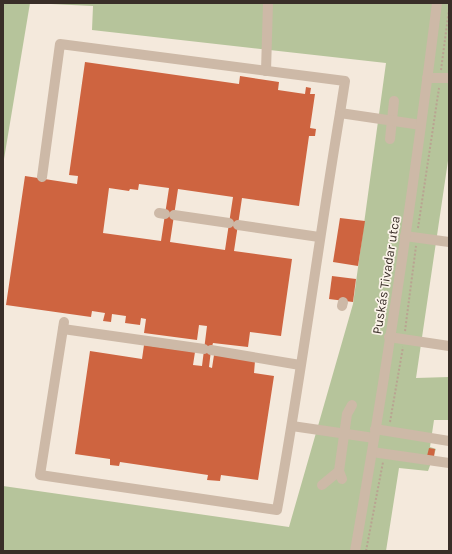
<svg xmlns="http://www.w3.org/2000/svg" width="452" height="554" font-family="Karla,sans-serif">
  <rect width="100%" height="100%" fill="#f4e9dc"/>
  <polygon fill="#b6c49b" points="3,3 449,3 449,154 416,378 449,377 449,420 434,420 430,447 436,449 428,471 399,468 386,551 3,551 3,486 289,527 353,304 386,63 92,30 93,6 30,3 3,165"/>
  <g fill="#ce6440" fill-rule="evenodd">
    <path d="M85 62 239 84 240 76 279 82 278 90 305 94 306 87 311 88 310 94H315L310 128 316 129 315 136H309L299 206 242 198 234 251 292 259 281 336 250 332 248 347 213 343 211 350 209 367 212 368 214 355 255 361 254 373 274 376 258 480 221 475 220 481 207 480 208 475 120 462 119 466 110 465V459L75 454 90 351 142 359 144 345 195 352 193 365 202 366 207 326 199 325 197 340 144 333 146 319 141 318 140 325 125 323 126 316 112 314 111 322 103 321 105 313 92 311 91 317 6 305 25 176 77 184 78 176 69 175ZM139 184 169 188 161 241 103 233 109 188 129 191 130 189 138 190ZM178 189 233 197 225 250 170 242Z"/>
    <polygon points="340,218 365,221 358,266 333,262"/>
    <polygon points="332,276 356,279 353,302 329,299"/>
    <polygon points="429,448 435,449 434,457 427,456"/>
  </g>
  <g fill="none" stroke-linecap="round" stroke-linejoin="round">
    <g stroke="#b9a391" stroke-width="2" stroke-dasharray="2 2" stroke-linecap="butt">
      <polyline points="441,70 449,9"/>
      <polyline points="418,228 439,88"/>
      <polyline points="405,331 416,246"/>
      <polyline points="390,422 403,347"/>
      <polyline points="366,551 383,462"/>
    </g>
    <g stroke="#cdb9a7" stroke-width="10">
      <polyline points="266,71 268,3"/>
      <polyline points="427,78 449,78"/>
      <polyline points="390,139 394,101"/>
      <polyline points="42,177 60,44 345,81 340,113 421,125"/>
      <polyline points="159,213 165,214"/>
      <polyline points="174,215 229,223"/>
      <polyline points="238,225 319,237"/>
      <polyline points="405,236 449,242"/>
      <polyline points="342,306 343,302"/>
      <path d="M64 322 40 475 277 510C301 378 318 245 340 113"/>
      <polyline points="63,329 204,349"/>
      <polyline points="389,337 449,346"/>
      <polyline points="211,350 300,365"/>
      <polyline points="292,426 374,438"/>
      <polyline points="375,429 449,441"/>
      <polyline points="372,452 449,463"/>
      <polyline points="342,479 339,471 347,414 352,405"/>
      <polyline points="322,485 339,471"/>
      <path d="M355 551C387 369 414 186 437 3"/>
    </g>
  </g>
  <g text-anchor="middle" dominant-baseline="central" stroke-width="3.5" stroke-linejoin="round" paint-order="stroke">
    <g font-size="13" fill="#392e28" stroke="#fbf3e9">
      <text transform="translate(386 275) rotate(-81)">Puskás Tivadar utca</text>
    </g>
  </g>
  <rect width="452" height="554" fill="none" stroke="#392e28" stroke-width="8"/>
</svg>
